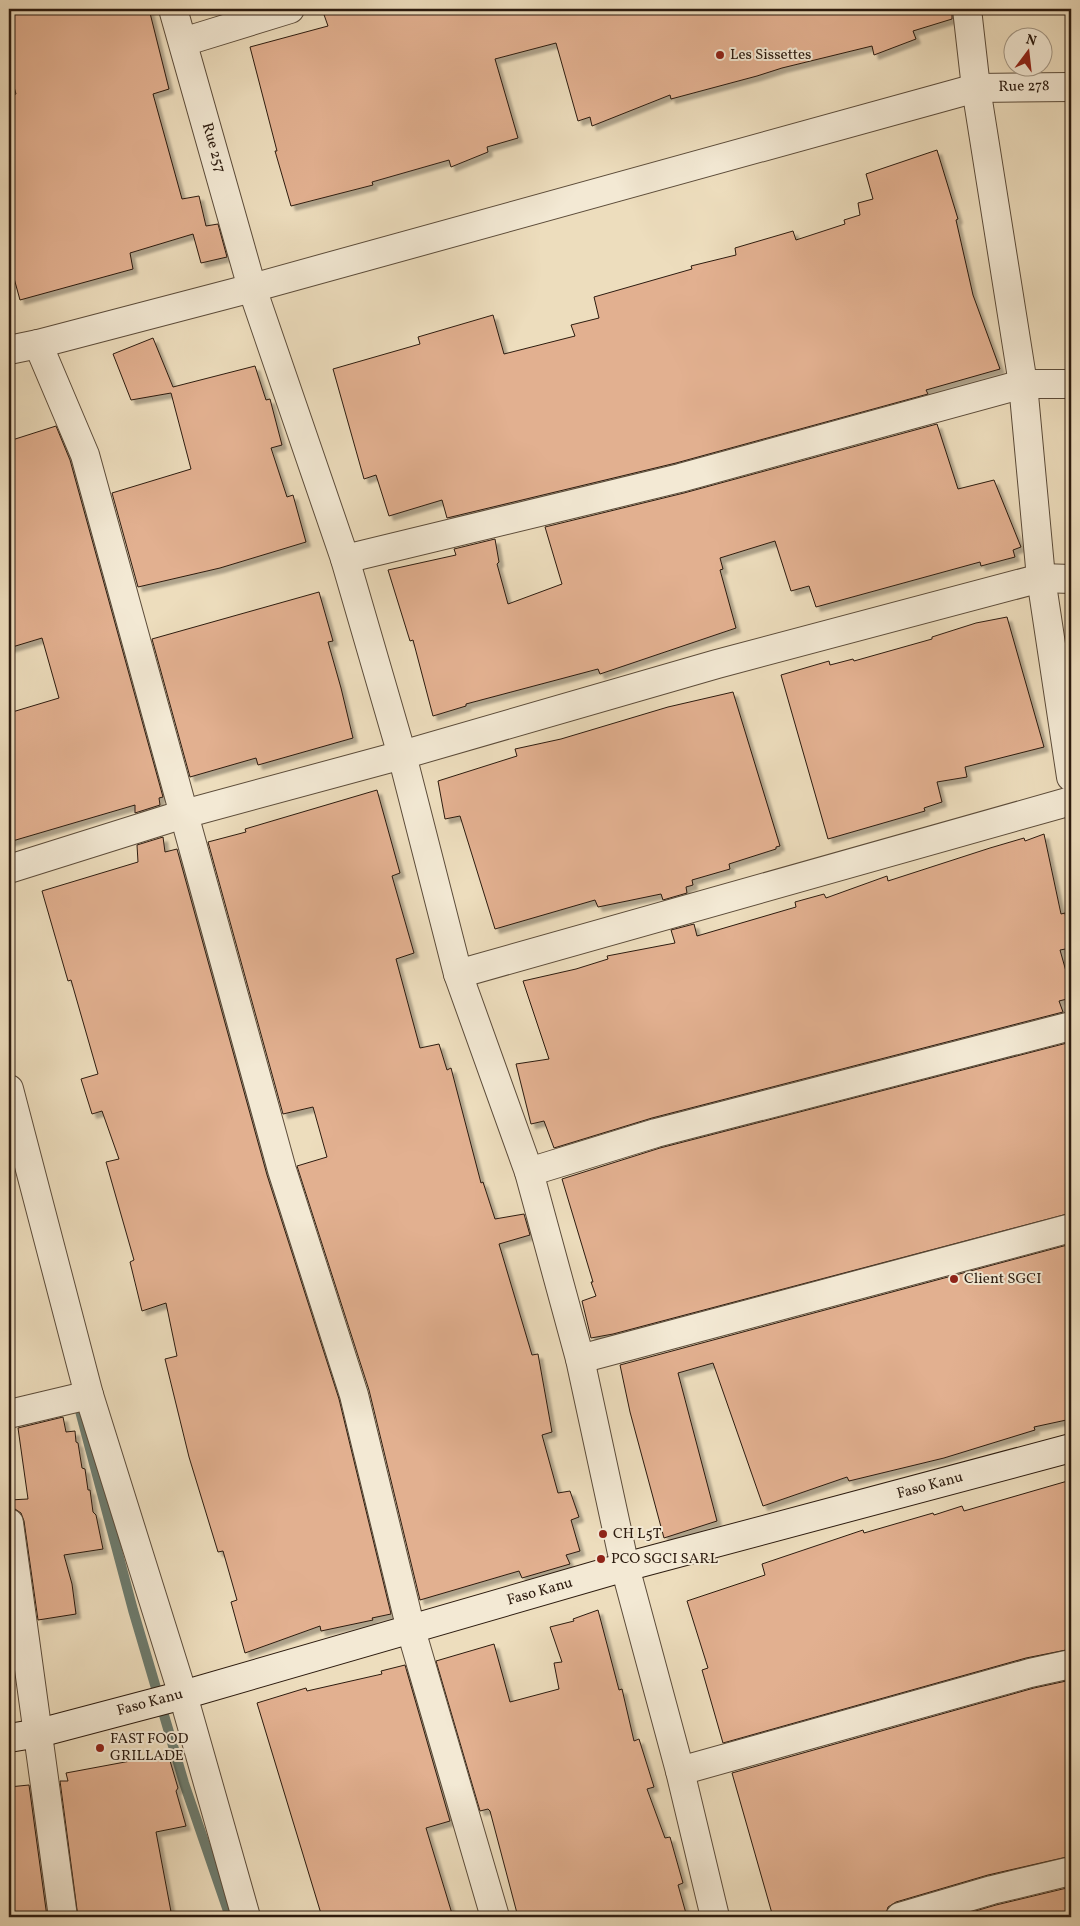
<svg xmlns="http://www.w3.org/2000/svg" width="1080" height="1926" font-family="Vollkorn,serif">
  <defs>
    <filter id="shadow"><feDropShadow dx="4.5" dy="4.5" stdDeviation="1" flood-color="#0004"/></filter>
  </defs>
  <rect width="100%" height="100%" fill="#edddbd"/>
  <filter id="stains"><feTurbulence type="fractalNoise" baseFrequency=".004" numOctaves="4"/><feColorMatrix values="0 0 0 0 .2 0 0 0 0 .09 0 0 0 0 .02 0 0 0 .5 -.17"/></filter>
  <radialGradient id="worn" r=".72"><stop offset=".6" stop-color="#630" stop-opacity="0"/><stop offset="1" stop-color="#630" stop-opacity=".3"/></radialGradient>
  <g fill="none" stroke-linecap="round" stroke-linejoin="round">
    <polyline stroke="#6d7c6f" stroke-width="10" points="80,1411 133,1610 184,1783 230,1917"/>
  </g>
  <g fill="#e2b090" stroke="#2c1b0f" filter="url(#shadow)">
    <polygon points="9,9 149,9 169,89 153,94 182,199 199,196 206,226 218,224 227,257 201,263 193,234 130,253 133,269 20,300 9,260 9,96 16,94 9,69"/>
    <polygon points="322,9 952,9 952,19 913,31 916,39 874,55 872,46 782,68 757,76 671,99 670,95 592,126 590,117 578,121 556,43 495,59 518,138 487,147 488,152 451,167 449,160 372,182 373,185 291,206 275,151 277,151 250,47 328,26"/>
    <polygon points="937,150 958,219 956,220 973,295 1000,369 926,390 928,394 676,463 447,518 442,500 389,516 376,475 364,479 333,369 420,344 418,337 493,315 504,354 575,336 571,325 599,318 594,297 692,269 691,266 736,255 735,248 793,231 796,240 845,224 844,220 860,215 858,203 873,199 866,174"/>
    <polygon points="153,338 173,387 255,366 266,400 270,399 282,445 271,448 287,497 293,495 306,542 220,568 138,587 112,493 191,469 171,393 131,400 113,354"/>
    <polygon points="937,424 958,489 994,480 1021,547 1013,550 1015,557 981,566 980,562 816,607 809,586 791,591 775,541 720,558 723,569 720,570 736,628 600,674 598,669 466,704 466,706 433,716 413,640 410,641 388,570 456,555 454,549 495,539 499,562 497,564 508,604 562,584 545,527 684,493"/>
    <polygon points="56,426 70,460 163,797 159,798 160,805 135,813 135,805 9,842 9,713 59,698 42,638 9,648 9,522 12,521 9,506 9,441"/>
    <polygon points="319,592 333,641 328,642 341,688 353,738 258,765 256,758 190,777 152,639"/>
    <polygon points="1007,617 1044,747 965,767 967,777 937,782 942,802 924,808 925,811 828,839 781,675 829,661 830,665 853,659 854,661 932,639 932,637 976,623"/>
    <polygon points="733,692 780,846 776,847 776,849 729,864 730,869 692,880 693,885 686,887 687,893 663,900 661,894 598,907 595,900 495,929 460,816 445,819 438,781 517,756 515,749 561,739 668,707"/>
    <polygon points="377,790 400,873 392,876 414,953 396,959 420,1048 439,1044 447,1070 451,1068 481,1183 483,1182 495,1219 524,1214 530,1235 499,1244 532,1355 538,1354 552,1432 542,1435 558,1493 570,1491 579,1517 571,1520 580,1551 566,1555 570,1564 522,1578 519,1571 420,1600 369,1390 297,1166 327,1157 313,1107 283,1114 208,842 246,832 245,829"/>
    <polygon points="1044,834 1061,914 1065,913 1071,948 1060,950 1071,989 1071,998 1059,1001 1063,1012 652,1118 554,1148 544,1121 531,1124 516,1064 549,1059 523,981 576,969 608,959 607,956 675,943 671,930 694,924 697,936 796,907 795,902 824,894 826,898 887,876 888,881 990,848 1024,838 1025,841"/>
    <polygon points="163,837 165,852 177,849 267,1175 339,1399 391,1614 372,1618 373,1620 321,1631 320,1626 245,1653 231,1602 237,1600 223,1551 218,1552 189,1457 165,1359 177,1356 166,1303 142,1311 130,1262 134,1260 106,1162 119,1159 102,1111 92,1114 81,1079 98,1074 71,980 68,981 42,891 138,862 137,845"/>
    <polygon points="1071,1042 1071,1213 613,1334 591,1338 582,1301 596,1296 591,1282 593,1282 562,1179 660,1148"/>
    <polygon points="1071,1244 1071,1419 1034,1427 1035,1430 944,1458 849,1481 847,1477 763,1506 713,1363 678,1373 717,1521 664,1538 630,1412 620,1365"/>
    <polygon points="63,1417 66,1432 75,1431 76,1442 78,1443 82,1468 85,1469 88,1490 90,1490 93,1512 96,1515 103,1549 64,1555 72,1584 76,1614 38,1620 24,1521 21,1513 15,1509 9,1508 9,1500 28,1499 18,1428"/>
    <polygon points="1071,1480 1071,1649 1026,1658 723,1743 702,1670 708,1668 687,1601 765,1575 762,1564 863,1530 864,1533 933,1513 934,1515 962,1506 964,1511"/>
    <polygon points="598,1610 619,1690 622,1689 634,1741 639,1739 654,1787 647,1789 665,1838 670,1837 683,1883 678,1885 687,1917 518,1917 490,1811 488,1809 480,1811 436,1661 494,1644 510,1702 559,1689 554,1663 562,1662 550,1627 574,1621 573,1619"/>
    <polygon points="405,1665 450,1821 426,1828 453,1917 322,1917 257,1703 306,1688 307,1691 382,1674 381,1671"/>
    <polygon points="1071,1680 1071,1856 988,1875 896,1902 888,1907 885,1917 773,1917 732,1773 1034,1688"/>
    <polygon points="168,1754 178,1788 176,1791 186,1826 156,1832 172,1917 78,1917 60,1781 68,1781 66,1773"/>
    <polygon points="29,1785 47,1917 9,1917 9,1787"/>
    <polygon points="1071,1887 1071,1917 955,1917 996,1905"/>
  </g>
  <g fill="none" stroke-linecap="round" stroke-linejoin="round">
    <defs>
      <g id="minor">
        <polyline points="173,9 252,288 345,559 402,755 458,974 529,1172 580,1359 625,1567 680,1771 715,1917"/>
        <polyline points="967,9 976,88 1023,384 1041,578 1071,777"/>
        <polyline points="183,42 290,9"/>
        <polyline points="38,344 85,455 282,1170 354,1395 411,1630 495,1917"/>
        <polyline points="9,350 38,344 252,288 976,88 1071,87"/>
        <polyline points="345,559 680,478 1023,384 1071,384"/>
        <polyline points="9,869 184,814 402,755 717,664 1041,578 1071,579"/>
        <polyline points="458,974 1071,801"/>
        <polyline points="9,1089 89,1395 183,1695"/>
        <polyline points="529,1172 656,1133 1071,1026"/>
        <polyline points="580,1359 1071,1228"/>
        <polyline points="9,1414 89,1395"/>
        <polyline points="9,1523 63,1917"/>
        <polyline points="680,1771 1030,1673 1071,1664"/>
        <polyline points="900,1917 992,1890 1071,1871"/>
      </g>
      <polyline id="tertiary" points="183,1695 246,1917"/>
      <polyline id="secondary" points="9,1738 39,1733 183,1695 625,1567 1071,1448"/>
    </defs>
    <use href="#minor" stroke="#5c4c3a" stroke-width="30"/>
    <use href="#tertiary" stroke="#5c4c3a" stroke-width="30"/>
    <use href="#secondary" stroke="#2c1b0f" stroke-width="30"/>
    <use href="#minor" stroke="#f3e9d4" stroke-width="28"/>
    <use href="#tertiary" stroke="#f3e9d4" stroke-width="28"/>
    <use href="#secondary" stroke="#f3e9d4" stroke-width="28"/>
  </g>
  <g fill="#8f2418" stroke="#f3e9d4" stroke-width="2">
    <circle cx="720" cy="55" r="5"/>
    <circle cx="954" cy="1279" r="5"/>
    <circle cx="603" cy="1534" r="5"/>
    <circle cx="601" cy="1559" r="5"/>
    <circle cx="100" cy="1748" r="5"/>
  </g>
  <g text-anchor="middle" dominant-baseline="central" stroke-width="4" stroke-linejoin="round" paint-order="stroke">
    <g font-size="15" fill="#2c1b0f" stroke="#f3e9d4" text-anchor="start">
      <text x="730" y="55">Les Sissettes</text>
      <text x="964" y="1279">Client SGCI</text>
      <text x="613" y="1534">CH L5T</text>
      <text x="611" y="1559">PCO SGCI SARL</text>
      <text x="110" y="1739">FAST FOOD<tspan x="110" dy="17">GRILLADE</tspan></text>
    </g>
    <g font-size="15" fill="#2c1b0f" stroke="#f3e9d4">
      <text transform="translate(1024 87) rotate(-1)">Rue 278</text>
      <text transform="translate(213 148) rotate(74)">Rue 257</text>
      <text transform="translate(930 1486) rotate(-15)">Faso Kanu</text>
      <text transform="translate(540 1592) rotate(-16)">Faso Kanu</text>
      <text transform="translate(150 1703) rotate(-15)">Faso Kanu</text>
    </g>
  </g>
  <rect width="1080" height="1926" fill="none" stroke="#edddbd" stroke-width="30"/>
  <rect x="10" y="10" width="1060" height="1906" fill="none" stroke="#2c1b0f" stroke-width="2.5"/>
  <rect x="15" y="15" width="1050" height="1896" fill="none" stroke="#2c1b0f"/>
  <g transform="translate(1028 52) rotate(15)"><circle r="24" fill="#f3e9d4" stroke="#a39785"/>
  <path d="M0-4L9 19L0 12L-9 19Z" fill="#8f2418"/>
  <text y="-8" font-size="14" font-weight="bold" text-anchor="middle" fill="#2c1b0f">N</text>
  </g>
  <rect width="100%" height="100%" filter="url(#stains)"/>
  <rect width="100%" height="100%" fill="url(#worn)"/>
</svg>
